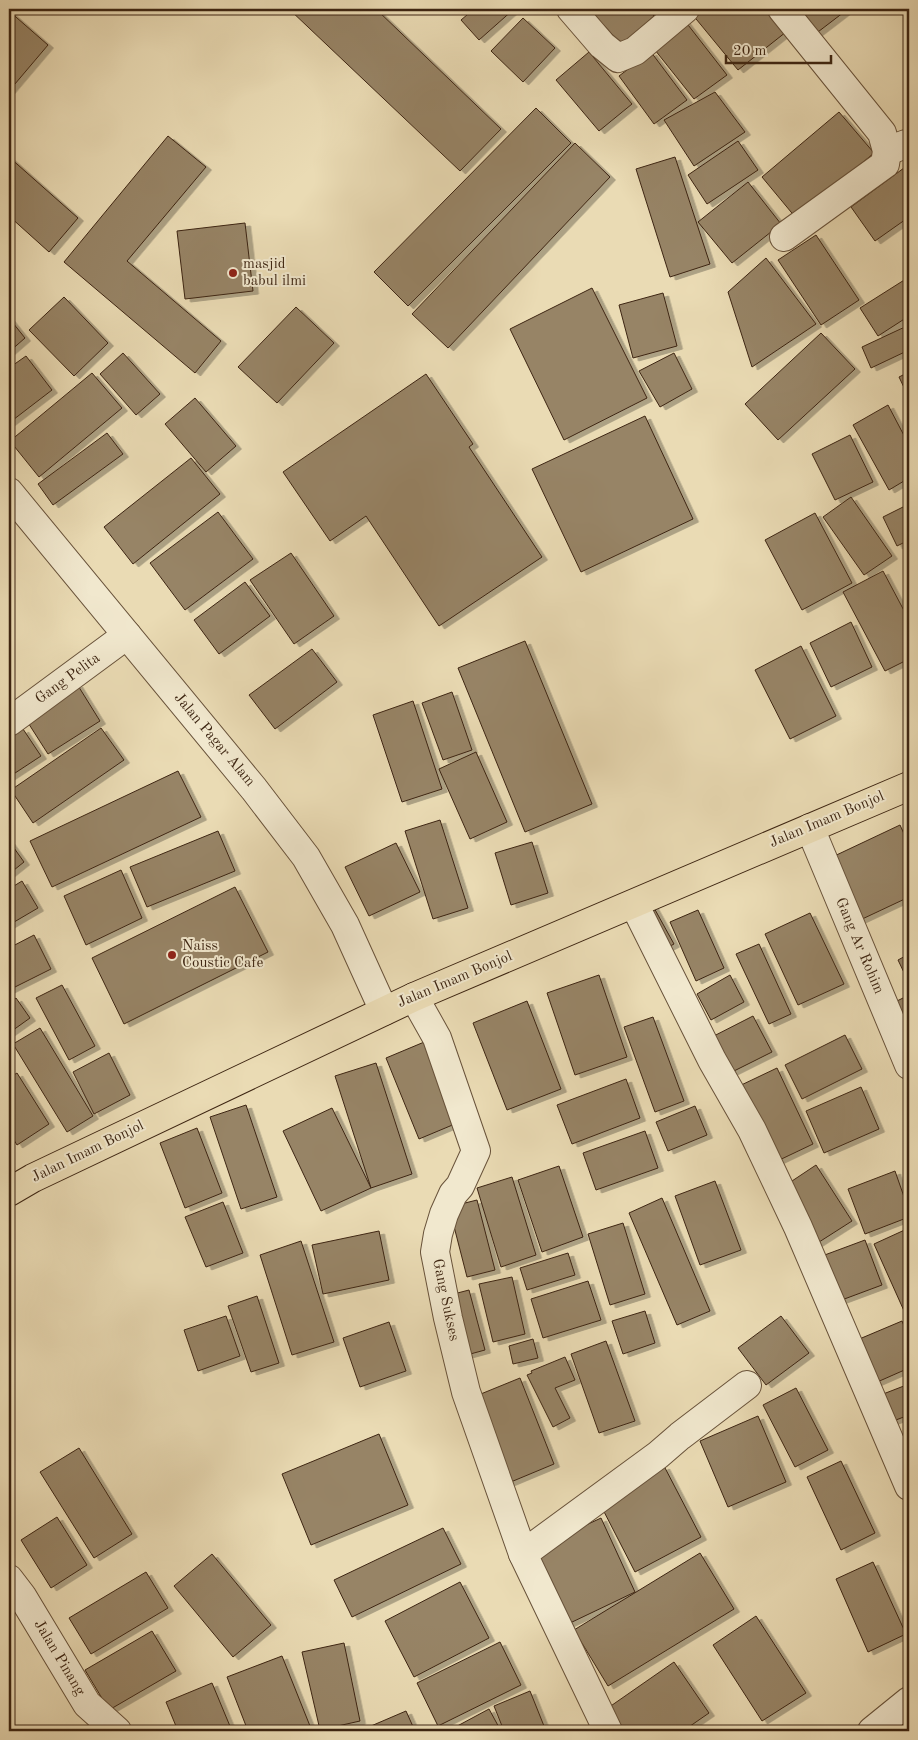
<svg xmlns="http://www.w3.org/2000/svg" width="918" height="1740" font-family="'Old Standard TT',serif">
  <defs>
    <filter id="shadow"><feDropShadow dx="5.5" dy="3" stdDeviation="0" flood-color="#0004"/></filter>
  </defs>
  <rect width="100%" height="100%" fill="#eadbb4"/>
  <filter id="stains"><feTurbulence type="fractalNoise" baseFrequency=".004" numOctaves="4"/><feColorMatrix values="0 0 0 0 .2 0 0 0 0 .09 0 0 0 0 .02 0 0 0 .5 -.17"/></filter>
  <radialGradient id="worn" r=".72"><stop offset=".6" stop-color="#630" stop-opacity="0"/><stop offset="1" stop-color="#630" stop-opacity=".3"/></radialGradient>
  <g fill="#978466" stroke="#3d2512" filter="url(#shadow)">
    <polygon points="289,9 376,9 501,129 460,171"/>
    <polygon points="474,9 514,9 479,40 461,20"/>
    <polygon points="589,9 647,9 654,16 622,45"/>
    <polygon points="699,9 768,9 786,32 738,70 692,14"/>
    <polygon points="795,9 848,9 814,35"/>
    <polygon points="9,11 48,45 9,91"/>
    <polygon points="523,18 555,48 523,82 491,51"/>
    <polygon points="685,21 727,75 694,99 651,45"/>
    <polygon points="589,52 632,104 599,131 556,80"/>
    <polygon points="651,52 687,100 654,124 619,76"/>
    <polygon points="715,92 745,132 694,166 664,120"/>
    <polygon points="536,108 571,143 408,306 374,272"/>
    <polygon points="839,112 874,153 796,218 762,177"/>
    <polygon points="168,136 206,167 127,261 221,341 195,373 64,262"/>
    <polygon points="738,141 758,170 707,204 688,175"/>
    <polygon points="575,143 610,177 448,348 412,314"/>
    <polygon points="9,157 78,218 49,252 9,216"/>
    <polygon points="675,157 710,264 670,277 636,169"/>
    <polygon points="908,165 909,217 875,241 851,207"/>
    <polygon points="748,182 781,224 732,263 698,222"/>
    <polygon points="245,223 253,291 185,299 177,231"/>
    <polygon points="816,235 859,300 821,325 778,260"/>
    <polygon points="766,258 816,324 752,367 728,292"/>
    <polygon points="909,277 909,316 878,336 860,308"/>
    <polygon points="592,288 647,398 564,440 510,329"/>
    <polygon points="663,293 677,346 633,358 619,305"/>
    <polygon points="64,297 108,343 74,376 29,330"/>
    <polygon points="296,307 334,343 277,403 238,367"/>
    <polygon points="9,318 25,338 9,352"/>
    <polygon points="909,325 909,350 871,368 862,347"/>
    <polygon points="821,333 855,369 778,440 745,404"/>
    <polygon points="123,353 160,394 136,415 100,374"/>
    <polygon points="674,353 692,389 660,407 639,371"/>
    <polygon points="26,356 52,390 9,423 9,368"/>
    <polygon points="909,372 909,398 899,377"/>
    <polygon points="92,373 122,408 39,477 10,441"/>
    <polygon points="426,374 473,444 469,447 542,557 439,626 366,516 330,541 283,472"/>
    <polygon points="195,398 236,446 206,472 165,424"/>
    <polygon points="888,405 909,445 909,478 889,490 853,425"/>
    <polygon points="645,416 693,519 581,572 532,469"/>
    <polygon points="107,433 123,454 53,505 38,484"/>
    <polygon points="850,435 873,482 835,500 812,454"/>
    <polygon points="191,458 220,494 133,564 104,527"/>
    <polygon points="851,497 892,556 864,575 823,517"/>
    <polygon points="909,504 909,540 897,546 883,517"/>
    <polygon points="218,512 253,559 185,610 150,563"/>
    <polygon points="815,513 852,583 802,610 765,540"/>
    <polygon points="291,553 334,616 294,644 250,580"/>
    <polygon points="883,571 909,620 909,659 885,671 843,592"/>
    <polygon points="245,582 270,616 219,654 194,620"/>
    <polygon points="851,622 872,667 831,687 810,643"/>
    <polygon points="525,641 592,804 525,832 458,668"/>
    <polygon points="801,646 836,716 790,739 755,670"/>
    <polygon points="312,649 337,682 275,729 249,695"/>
    <polygon points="77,684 100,721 48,754 25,718"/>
    <polygon points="452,692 472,750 443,760 422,703"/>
    <polygon points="413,701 442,789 402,802 373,715"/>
    <polygon points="101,728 124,760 33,823 11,790"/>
    <polygon points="23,729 41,756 9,777 9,739"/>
    <polygon points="476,752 507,822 470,839 439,769"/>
    <polygon points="178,771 201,817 52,887 30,841"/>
    <polygon points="440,820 468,908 433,919 405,831"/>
    <polygon points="900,825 909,845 909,897 858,921 828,859"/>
    <polygon points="218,831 235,871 147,907 130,867"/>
    <polygon points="9,841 24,862 9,874"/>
    <polygon points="532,842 548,893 511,905 495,853"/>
    <polygon points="396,843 420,892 369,916 345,867"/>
    <polygon points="121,870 142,918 86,945 64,896"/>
    <polygon points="22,881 38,908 9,925 9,889"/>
    <polygon points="235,887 268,952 124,1024 92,958"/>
    <polygon points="653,906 674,944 661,951 641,914"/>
    <polygon points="698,910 724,968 696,981 670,922"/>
    <polygon points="810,913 844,984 798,1005 765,934"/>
    <polygon points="34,935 51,969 9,990 9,948"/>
    <polygon points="759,944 791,1014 769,1024 736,954"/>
    <polygon points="909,954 909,983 898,960"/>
    <polygon points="599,975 627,1057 575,1075 547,993"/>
    <polygon points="730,975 744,1002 711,1020 697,994"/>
    <polygon points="62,985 95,1046 69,1060 36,998"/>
    <polygon points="909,995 909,1032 891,1004"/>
    <polygon points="16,998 30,1018 9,1033 9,1003"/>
    <polygon points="527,1001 561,1089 507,1110 473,1023"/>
    <polygon points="753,1016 772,1052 724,1076 706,1040"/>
    <polygon points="653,1017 684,1101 655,1112 624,1027"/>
    <polygon points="40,1028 93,1116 67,1132 13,1044"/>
    <polygon points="845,1035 862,1069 802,1099 785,1065"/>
    <polygon points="429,1040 462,1121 419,1139 386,1058"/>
    <polygon points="109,1053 130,1095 94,1114 73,1072"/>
    <polygon points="376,1063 412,1174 371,1188 335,1076"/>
    <polygon points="777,1068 813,1144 771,1164 735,1088"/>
    <polygon points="17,1073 49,1124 17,1145 9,1132 9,1078"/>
    <polygon points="626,1079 640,1118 572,1144 557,1105"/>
    <polygon points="861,1087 879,1129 824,1153 806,1111"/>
    <polygon points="246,1105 277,1197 241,1209 210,1117"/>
    <polygon points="695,1106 707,1135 668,1151 656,1122"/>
    <polygon points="332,1108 371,1188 321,1211 283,1131"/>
    <polygon points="197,1128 222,1193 185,1208 160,1143"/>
    <polygon points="645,1131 658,1168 596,1190 583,1153"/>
    <polygon points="816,1165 852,1221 816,1244 780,1189"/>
    <polygon points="559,1166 583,1237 542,1252 518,1180"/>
    <polygon points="895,1171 909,1211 909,1217 865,1234 848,1189"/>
    <polygon points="512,1177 536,1255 501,1267 477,1188"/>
    <polygon points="715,1181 741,1250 700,1265 675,1196"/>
    <polygon points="662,1198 710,1311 677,1325 629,1213"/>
    <polygon points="477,1200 495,1270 467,1277 449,1207"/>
    <polygon points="223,1202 243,1253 206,1267 185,1217"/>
    <polygon points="623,1223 645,1294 610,1305 588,1234"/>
    <polygon points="909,1228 909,1322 874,1244"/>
    <polygon points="379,1231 389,1280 323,1294 312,1245"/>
    <polygon points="865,1240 882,1285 839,1301 822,1256"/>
    <polygon points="301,1241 334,1342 292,1355 260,1255"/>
    <polygon points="568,1253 575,1275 527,1290 520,1268"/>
    <polygon points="512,1277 525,1334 493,1342 479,1284"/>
    <polygon points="588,1281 601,1320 543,1338 531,1299"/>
    <polygon points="469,1290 485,1350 463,1356 446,1296"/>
    <polygon points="257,1296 279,1363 251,1372 228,1306"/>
    <polygon points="645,1311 655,1343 623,1354 612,1321"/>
    <polygon points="226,1316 240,1356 198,1371 184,1330"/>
    <polygon points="781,1316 809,1353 766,1385 738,1348"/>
    <polygon points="902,1321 909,1338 909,1368 875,1383 857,1340"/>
    <polygon points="389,1322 406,1371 360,1387 343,1338"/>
    <polygon points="533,1339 538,1358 513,1364 509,1346"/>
    <polygon points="606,1341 635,1421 599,1433 571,1354"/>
    <polygon points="565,1357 575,1380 555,1388 570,1418 553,1427 527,1375 532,1373 531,1371"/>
    <polygon points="520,1378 554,1464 506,1484 471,1398"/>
    <polygon points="909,1384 909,1415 888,1423 878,1396"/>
    <polygon points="796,1388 828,1450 795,1467 763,1405"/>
    <polygon points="758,1416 786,1482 728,1507 700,1441"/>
    <polygon points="379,1434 408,1505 311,1545 282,1474"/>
    <polygon points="79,1448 132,1534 94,1558 40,1472"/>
    <polygon points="841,1461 875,1533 841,1550 807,1477"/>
    <polygon points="664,1466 701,1537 635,1572 598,1500"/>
    <polygon points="57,1517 87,1565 51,1588 21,1540"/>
    <polygon points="601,1518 635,1592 568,1624 533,1550"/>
    <polygon points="443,1528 461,1564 352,1617 334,1580"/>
    <polygon points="700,1553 734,1609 608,1686 574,1630"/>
    <polygon points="212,1554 271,1625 233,1657 174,1586"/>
    <polygon points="873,1562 906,1634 868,1652 836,1579"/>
    <polygon points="146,1572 168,1608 91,1654 69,1618"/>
    <polygon points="460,1582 489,1638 414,1677 385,1621"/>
    <polygon points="756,1616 806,1693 762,1721 713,1645"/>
    <polygon points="152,1631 176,1671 109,1710 85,1670"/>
    <polygon points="500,1642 521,1685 438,1726 417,1683"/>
    <polygon points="344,1643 360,1721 320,1730 302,1652"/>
    <polygon points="282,1656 310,1726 297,1731 248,1731 227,1677"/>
    <polygon points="674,1662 709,1713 683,1731 620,1731 605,1710"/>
    <polygon points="212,1683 232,1731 178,1731 166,1702"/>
    <polygon points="530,1691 546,1731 504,1731 494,1706"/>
    <polygon points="489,1709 501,1731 448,1731"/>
    <polygon points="406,1711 415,1731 373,1731 371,1726"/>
  </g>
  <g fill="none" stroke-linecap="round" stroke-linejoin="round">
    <defs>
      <g id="minor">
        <polyline points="571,9 602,45 618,58 635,51 685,9"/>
        <polyline points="782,9 882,133 887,151 885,164 784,237"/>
        <polyline points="887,151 906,144 909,145"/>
        <polyline points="9,722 127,635"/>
        <polyline points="810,828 909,1065"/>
        <polyline points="634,904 712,1060 752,1130 798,1227 909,1486"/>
        <polyline points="414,997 437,1038 476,1151 460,1186 453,1194 444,1214 438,1234 435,1252 448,1318 466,1392 523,1554 608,1731"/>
        <polyline points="523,1554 658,1455 680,1436 747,1385"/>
        <polyline points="9,1579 22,1596 87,1704 117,1731"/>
        <polyline points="872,1731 909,1701"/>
      </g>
      <polyline id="tertiary" points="9,492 254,789 306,857 345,925 384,1011"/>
      <polyline id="trunk" points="9,1192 33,1178 414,997 909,786"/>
    </defs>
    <use href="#minor" stroke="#68523a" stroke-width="30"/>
    <use href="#tertiary" stroke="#68523a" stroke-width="30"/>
    <use href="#trunk" stroke="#3d2512" stroke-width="30"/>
    <use href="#minor" stroke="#f1e8ce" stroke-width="28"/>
    <use href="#tertiary" stroke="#f1e8ce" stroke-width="28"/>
    <use href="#trunk" stroke="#eadbb4" stroke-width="28"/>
  </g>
  <g fill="#8f2418" stroke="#f1e8ce" stroke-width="2">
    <circle cx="233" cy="273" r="5"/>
    <circle cx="172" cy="955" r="5"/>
  </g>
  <g text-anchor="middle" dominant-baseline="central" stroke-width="4" stroke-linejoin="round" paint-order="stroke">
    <g font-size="15" fill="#3d2512" stroke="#f1e8ce" text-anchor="start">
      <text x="243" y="264">masjid<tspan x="243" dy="17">babul ilmi</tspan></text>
      <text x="182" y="946">Naiss<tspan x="182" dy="17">Coustic Cafe</tspan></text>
    </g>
    <g font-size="15" fill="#3d2512" stroke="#f1e8ce">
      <text transform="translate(68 679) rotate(-36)">Gang Pelita</text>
      <text transform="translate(214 740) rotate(50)">Jalan Pagar Alam</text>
      <text transform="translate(827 820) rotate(-23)">Jalan Imam Bonjol</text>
      <text transform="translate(859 946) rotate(67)">Gang Ar Rohim</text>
      <text transform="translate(455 980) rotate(-23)">Jalan Imam Bonjol</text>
      <text transform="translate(88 1152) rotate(-26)">Jalan Imam Bonjol</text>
      <text transform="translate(445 1300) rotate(78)">Gang Sukses</text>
      <text transform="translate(59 1658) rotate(59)">Jalan Pinang</text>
    </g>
  </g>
  <rect width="918" height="1740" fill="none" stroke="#eadbb4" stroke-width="30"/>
  <rect x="10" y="10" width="898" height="1720" fill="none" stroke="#3d2512" stroke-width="2.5"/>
  <rect x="15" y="15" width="888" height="1710" fill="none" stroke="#3d2512"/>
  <path d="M726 55v8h105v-8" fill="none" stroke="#3d2512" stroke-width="2.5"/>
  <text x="733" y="55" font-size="15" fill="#3d2512" stroke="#f1e8ce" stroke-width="4" paint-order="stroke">20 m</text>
  <rect width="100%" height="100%" filter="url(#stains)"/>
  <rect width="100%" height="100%" fill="url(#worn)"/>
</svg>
